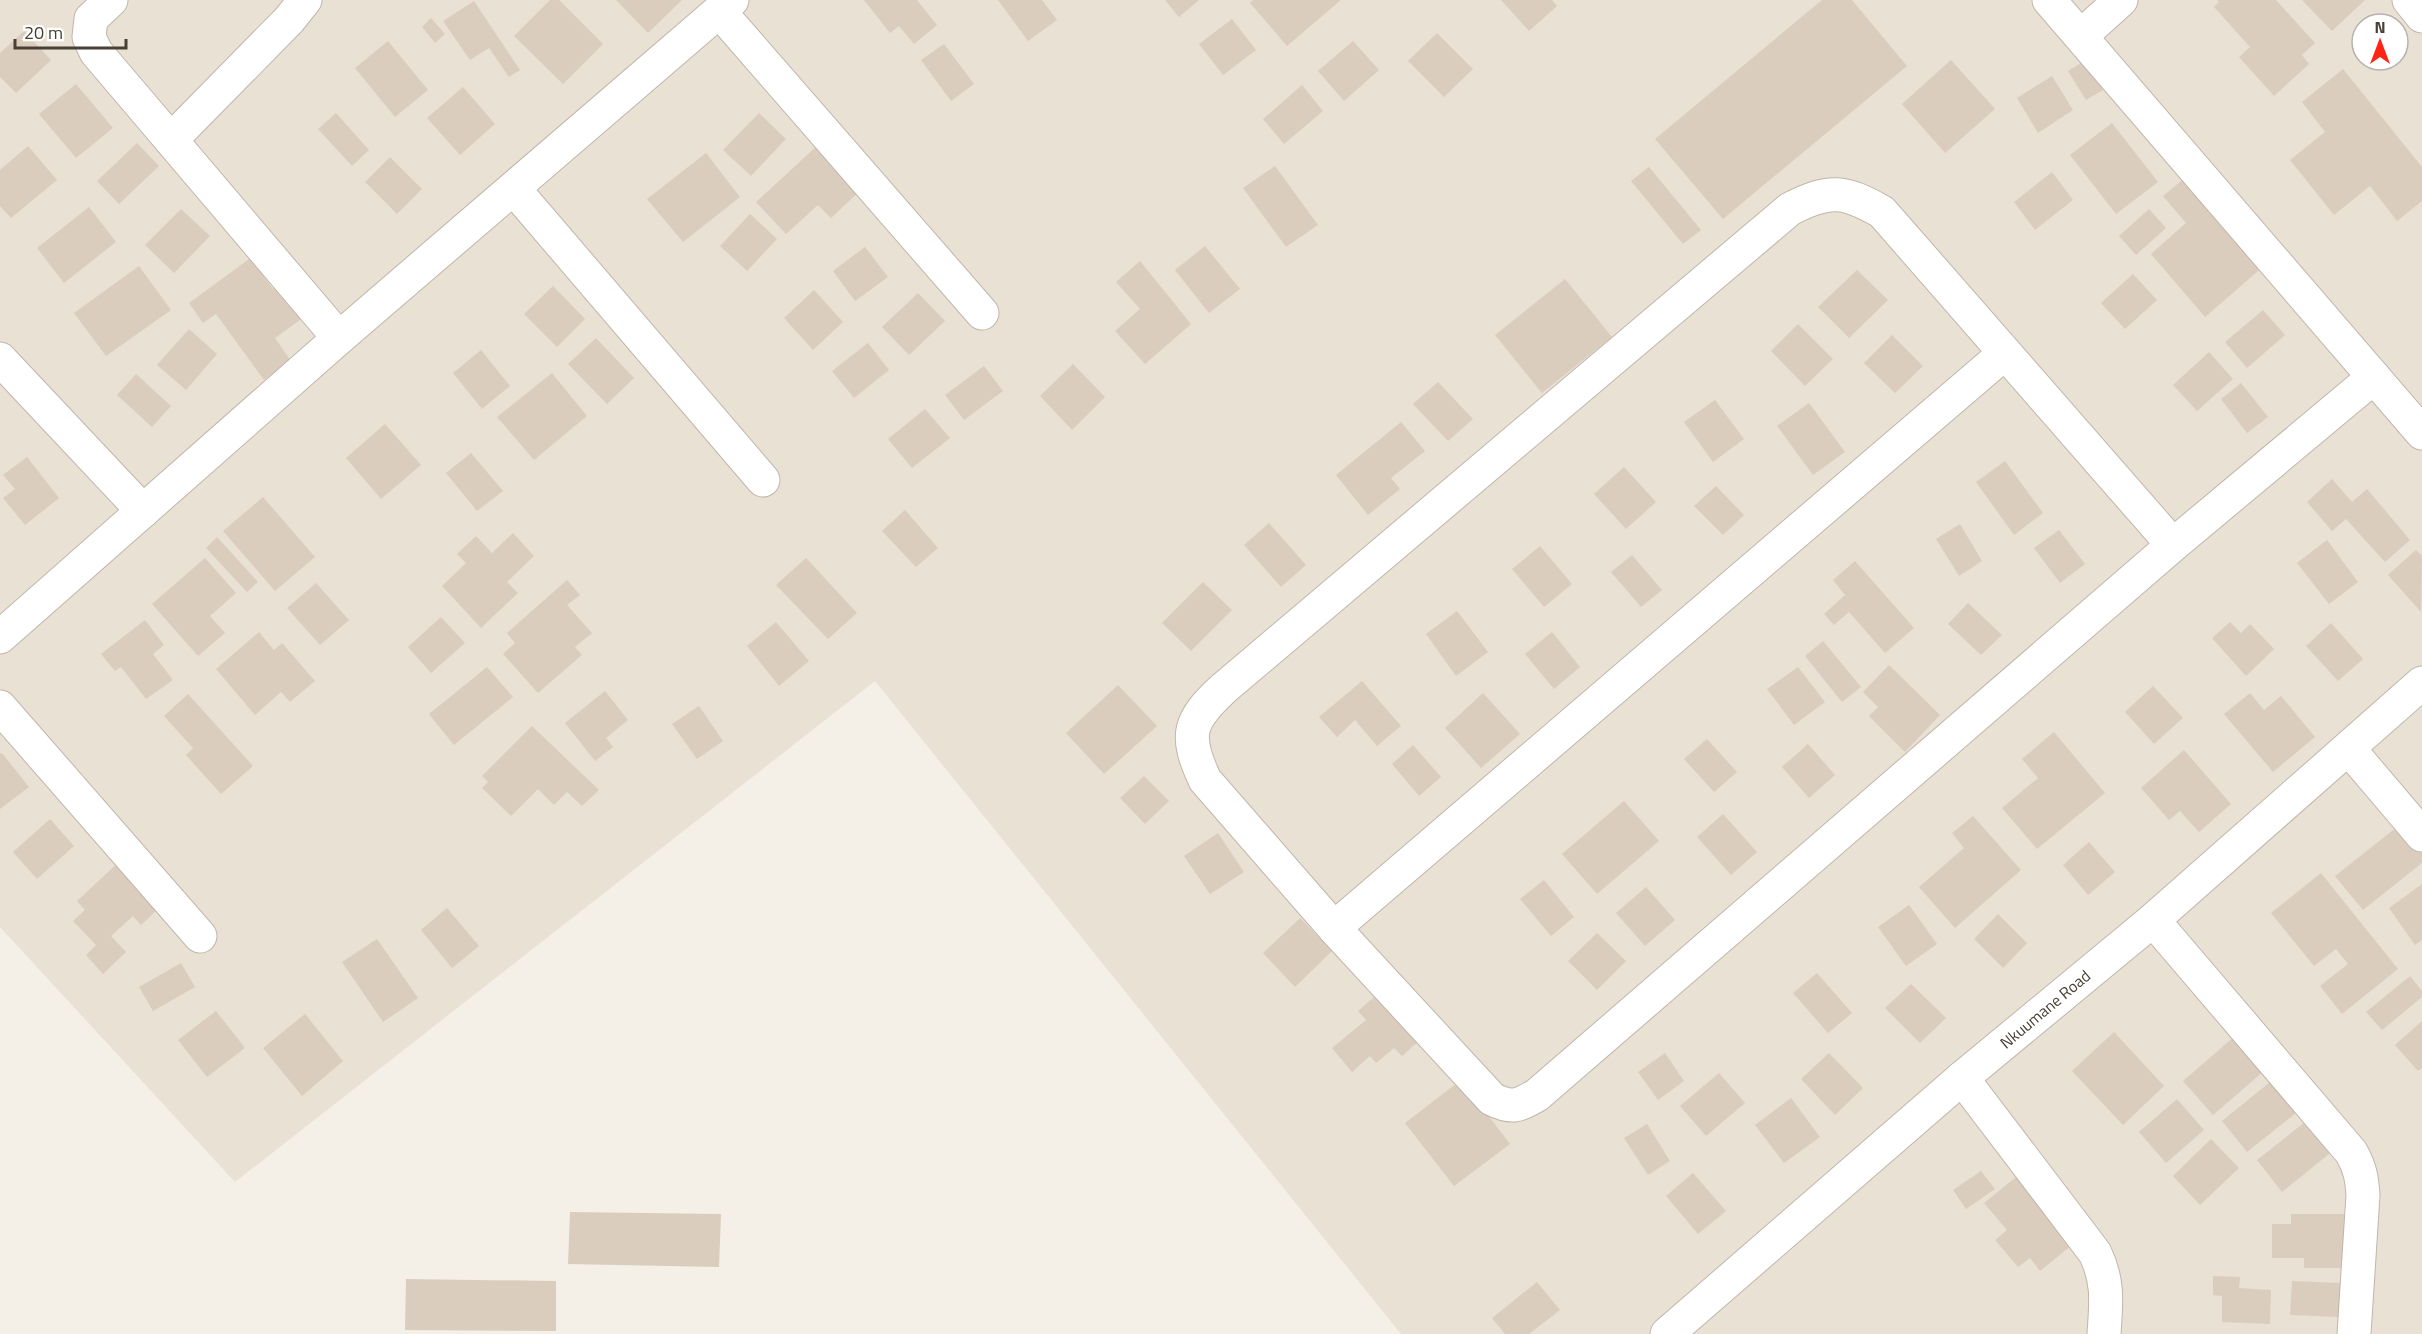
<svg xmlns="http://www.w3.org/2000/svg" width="2422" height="1334" font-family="'Titillium Web',sans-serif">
  <rect width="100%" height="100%" fill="#f4efe7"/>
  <path fill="#e9e1d4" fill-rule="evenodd" d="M0 0H2422V1334H1401L875 681 235 1182 0 927ZM2362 24H2398V60H2362Z"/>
  <g fill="#dacdbe">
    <polygon points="550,0 559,0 603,44 563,84 514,36"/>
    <polygon points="616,0 682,0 648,33"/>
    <polygon points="864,0 917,0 937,25 914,44 899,26 890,33"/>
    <polygon points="998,0 1042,0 1057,20 1028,41"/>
    <polygon points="1165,0 1199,0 1179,17"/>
    <polygon points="1253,0 1341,0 1287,46 1250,3"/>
    <polygon points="1501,0 1552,0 1557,6 1529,31"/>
    <polygon points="1822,0 1852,0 1907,66 1723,219 1655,139"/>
    <polygon points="2217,0 2276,0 2315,43 2302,55 2309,64 2274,96 2239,57 2250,47 2214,7 2219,2"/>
    <polygon points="2302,0 2365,0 2332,31"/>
    <polygon points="474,1 520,70 509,77 489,48 470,60 443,21"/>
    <polygon points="431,18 445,34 435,43 422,27"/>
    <polygon points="1232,19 1256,50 1223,75 1199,44"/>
    <polygon points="24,31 51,60 16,93 0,77 0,53"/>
    <polygon points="1437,33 1473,69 1444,97 1408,61"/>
    <polygon points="388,41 428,90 395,117 355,68"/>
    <polygon points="1353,41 1379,70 1344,101 1318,71"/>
    <polygon points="944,44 974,84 951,101 921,60"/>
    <polygon points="1951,60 1995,109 1945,153 1902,104"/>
    <polygon points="2086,60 2103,90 2086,100 2068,71"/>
    <polygon points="2343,69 2422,167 2422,201 2397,221 2370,186 2334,215 2290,160 2325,132 2302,102"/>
    <polygon points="2052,76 2073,110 2038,133 2017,98"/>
    <polygon points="76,84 113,128 76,158 39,114"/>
    <polygon points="1302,85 1323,111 1284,144 1263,119"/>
    <polygon points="463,87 495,124 460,155 427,118"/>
    <polygon points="336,113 369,150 352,166 318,129"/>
    <polygon points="759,113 786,139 751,176 723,150"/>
    <polygon points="2112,123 2158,182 2116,214 2070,155"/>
    <polygon points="137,143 159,166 119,204 97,181"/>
    <polygon points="819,144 862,189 831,218 818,205 786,234 756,202"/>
    <polygon points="28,146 57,180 11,218 0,206 0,170"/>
    <polygon points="706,153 740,197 683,242 647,199"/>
    <polygon points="390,157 422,189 397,214 365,182"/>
    <polygon points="1275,166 1318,225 1286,247 1243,188"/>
    <polygon points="1649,167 1701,230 1683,244 1631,181"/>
    <polygon points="2052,172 2073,200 2035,230 2014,202"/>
    <polygon points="2186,177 2264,266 2205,317 2151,254 2186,223 2163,196"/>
    <polygon points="89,207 116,242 64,283 37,248"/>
    <polygon points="181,209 210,236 174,273 145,245"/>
    <polygon points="2149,209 2166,228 2136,255 2119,236"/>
    <polygon points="750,214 777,239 747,271 720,246"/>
    <polygon points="1205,246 1240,289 1209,313 1175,270"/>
    <polygon points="865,247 888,277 855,301 833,271"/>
    <polygon points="263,249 277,268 264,277 273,289 288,279 311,312 275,338 291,361 264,380 216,314 203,323 189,303"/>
    <polygon points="1140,261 1191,324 1145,364 1115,331 1140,309 1116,282"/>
    <polygon points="139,266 171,310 106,356 74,313"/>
    <polygon points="1857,270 1888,300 1849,338 1818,307"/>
    <polygon points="2133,274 2157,300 2125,329 2101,303"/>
    <polygon points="1565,279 1612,337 1542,393 1495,335"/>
    <polygon points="553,286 585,319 557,347 524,314"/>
    <polygon points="814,290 843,322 813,350 784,318"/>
    <polygon points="918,293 945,321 909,355 882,327"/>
    <polygon points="2263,310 2285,335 2247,368 2225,342"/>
    <polygon points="1798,324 1833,359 1805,386 1771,351"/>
    <polygon points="189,329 217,354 186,390 157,365"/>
    <polygon points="1892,335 1923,366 1895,393 1864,363"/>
    <polygon points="596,338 634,378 607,404 568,364"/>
    <polygon points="868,343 889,370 854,398 832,371"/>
    <polygon points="481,350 510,386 482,409 453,373"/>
    <polygon points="2209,352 2233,379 2197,411 2173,385"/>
    <polygon points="1073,364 1105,397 1072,430 1040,396"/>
    <polygon points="984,366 1003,391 964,420 945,395"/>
    <polygon points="552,373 587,416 534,460 497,417"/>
    <polygon points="136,374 171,406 152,427 117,395"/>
    <polygon points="1438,382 1473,419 1448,441 1413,404"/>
    <polygon points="2241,383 2268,417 2247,433 2221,399"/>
    <polygon points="1715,400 1744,439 1713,462 1684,422"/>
    <polygon points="1809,403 1845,452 1813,475 1777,426"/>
    <polygon points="925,409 950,438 912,468 888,439"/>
    <polygon points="1401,422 1425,451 1391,478 1400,489 1368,515 1336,475"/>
    <polygon points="385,424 421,465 381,499 346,458"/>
    <polygon points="471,453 503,491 477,511 446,473"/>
    <polygon points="27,457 59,498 25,525 3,498 15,489 3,475"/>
    <polygon points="2005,461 2043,513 2014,535 1976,482"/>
    <polygon points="1624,467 1656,502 1626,529 1594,494"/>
    <polygon points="2332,479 2352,502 2367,489 2410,540 2385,562 2346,519 2332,531 2307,502"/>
    <polygon points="1716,486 1744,515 1723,535 1694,506"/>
    <polygon points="263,497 315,557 275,591 223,531"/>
    <polygon points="905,510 938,548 916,567 882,531"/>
    <polygon points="1269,523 1306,565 1281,587 1244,545"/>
    <polygon points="1960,524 1982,561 1959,576 1936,539"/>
    <polygon points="2059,530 2085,564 2060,583 2034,548"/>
    <polygon points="513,533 534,556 507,582 518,593 481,628 442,586 466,563 457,554 476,536 492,553"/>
    <polygon points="217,537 258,582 247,592 206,548"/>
    <polygon points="2327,540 2358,582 2329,604 2297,563"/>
    <polygon points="1540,546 1572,584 1544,607 1512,569"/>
    <polygon points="2416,550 2422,556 2421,612 2388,575"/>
    <polygon points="1632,555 1662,590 1641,607 1611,572"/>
    <polygon points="205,558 236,593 210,616 225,633 198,656 152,604"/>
    <polygon points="806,558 857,613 828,639 776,585"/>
    <polygon points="1855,561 1914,628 1885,653 1849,612 1834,625 1824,614 1845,595 1833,580"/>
    <polygon points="567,580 580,595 567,605 592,633 575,647 582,655 538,693 503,654 515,643 507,633"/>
    <polygon points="1203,582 1232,610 1191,651 1162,623"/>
    <polygon points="316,583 349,620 320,645 287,608"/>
    <polygon points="1968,603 2002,635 1981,655 1948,624"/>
    <polygon points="1457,611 1488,652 1456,676 1426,634"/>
    <polygon points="441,617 465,643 431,673 408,647"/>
    <polygon points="145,620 164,645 153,654 173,680 146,699 121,667 115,671 101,654"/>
    <polygon points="776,622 809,661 779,686 747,646"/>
    <polygon points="2230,622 2241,633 2250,624 2274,649 2246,676 2212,638"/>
    <polygon points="2331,623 2363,659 2338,681 2306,646"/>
    <polygon points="259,632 274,650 282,643 315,681 290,702 281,692 255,715 216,669"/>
    <polygon points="1552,632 1580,667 1554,689 1525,654"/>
    <polygon points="1823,641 1861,687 1842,702 1805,656"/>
    <polygon points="1889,665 1940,715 1905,752 1869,716 1878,707 1863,692"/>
    <polygon points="487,667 513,697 454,745 429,714"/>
    <polygon points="1798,667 1825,702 1794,725 1767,689"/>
    <polygon points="1362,681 1401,726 1377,746 1355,720 1337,737 1319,717"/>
    <polygon points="1118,685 1157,726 1104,774 1066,733"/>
    <polygon points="2153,686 2183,718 2154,744 2125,712"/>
    <polygon points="605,691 628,720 606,738 613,747 595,761 565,723"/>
    <polygon points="1483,693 1520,734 1481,768 1445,728"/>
    <polygon points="2250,693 2264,710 2281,696 2315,737 2273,772 2224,714"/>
    <polygon points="188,694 253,766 221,794 186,755 193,748 164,716"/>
    <polygon points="699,706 723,741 697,759 672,724"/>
    <polygon points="532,726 599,790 582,806 567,792 554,805 538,789 511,816 482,788 488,782 482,776"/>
    <polygon points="2054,732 2105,793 2037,849 2002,808 2038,778 2022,759"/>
    <polygon points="1707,739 1737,772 1714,792 1684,759"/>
    <polygon points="1808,744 1835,775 1809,798 1782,767"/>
    <polygon points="1413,745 1441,777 1419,796 1392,764"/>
    <polygon points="2184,750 2231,804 2199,832 2180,811 2169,820 2141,788"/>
    <polygon points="2,753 29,787 0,809 0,754"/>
    <polygon points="1144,776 1169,801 1145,824 1120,798"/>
    <polygon points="1624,801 1659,841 1597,894 1562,854"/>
    <polygon points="1723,814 1757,852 1731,875 1697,837"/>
    <polygon points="1973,816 2021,870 1955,928 1919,887 1964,848 1952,833"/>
    <polygon points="50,819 74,846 37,879 13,852"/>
    <polygon points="2406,820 2422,841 2422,863 2363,910 2335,876"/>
    <polygon points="1218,833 1244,872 1210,894 1184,856"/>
    <polygon points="2089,842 2115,872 2088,895 2063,865"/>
    <polygon points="121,860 162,905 141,925 133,916 111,936 126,952 103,974 86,955 96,945 73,921 85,910 77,901"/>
    <polygon points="2321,873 2398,969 2342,1014 2320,986 2348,964 2336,949 2314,966 2271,913"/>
    <polygon points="1544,880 1574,917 1551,936 1520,899"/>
    <polygon points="2422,884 2422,940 2415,945 2389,908"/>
    <polygon points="1646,887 1675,920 1645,946 1616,913"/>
    <polygon points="1909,905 1937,944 1906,966 1878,927"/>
    <polygon points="447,908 479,946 452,968 421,930"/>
    <polygon points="1998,914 2027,943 2003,968 1974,939"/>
    <polygon points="1300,918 1332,951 1295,987 1263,953"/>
    <polygon points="1597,933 1626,961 1597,990 1568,961"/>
    <polygon points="377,939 418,998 383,1022 342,962"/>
    <polygon points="181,963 195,987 153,1011 139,987"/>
    <polygon points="1817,973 1852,1013 1828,1033 1793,993"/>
    <polygon points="2410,976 2422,991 2422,997 2382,1030 2366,1012"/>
    <polygon points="1911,984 1946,1018 1920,1043 1885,1008"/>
    <polygon points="1380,992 1420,1040 1402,1056 1394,1048 1376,1063 1370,1056 1352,1072 1332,1048 1366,1020 1358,1011"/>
    <polygon points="216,1011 245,1048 207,1077 178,1040"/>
    <polygon points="305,1014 343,1061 302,1096 263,1048"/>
    <polygon points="2422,1021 2422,1068 2418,1071 2395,1045"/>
    <polygon points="2242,1030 2272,1064 2213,1115 2183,1081"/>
    <polygon points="2114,1032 2164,1086 2123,1125 2072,1071"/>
    <polygon points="1665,1053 1684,1081 1658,1100 1638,1072"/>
    <polygon points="1829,1053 1863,1088 1835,1115 1801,1079"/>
    <polygon points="1719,1073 1745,1103 1706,1136 1680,1106"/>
    <polygon points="2280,1074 2306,1105 2247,1152 2222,1121"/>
    <polygon points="1461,1080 1510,1144 1454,1186 1405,1123"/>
    <polygon points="1791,1098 1820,1137 1784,1163 1755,1125"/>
    <polygon points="2177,1099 2204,1130 2166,1163 2139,1132"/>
    <polygon points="2315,1114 2340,1145 2282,1192 2257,1160"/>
    <polygon points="1647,1124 1670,1161 1648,1175 1624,1138"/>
    <polygon points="2211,1139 2239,1168 2200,1205 2173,1176"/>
    <polygon points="1981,1171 1995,1189 1966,1209 1953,1190"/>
    <polygon points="1693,1173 1726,1211 1698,1234 1666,1196"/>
    <polygon points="2021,1173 2077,1241 2040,1271 2030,1258 2018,1267 1995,1240 2007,1230 1984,1203"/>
    <polygon points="570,1212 721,1214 719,1267 568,1264"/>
    <polygon points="2291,1214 2347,1214 2347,1268 2304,1268 2304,1258 2272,1258 2272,1224 2291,1224"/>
    <polygon points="2213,1276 2240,1277 2239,1288 2271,1290 2270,1324 2222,1322 2222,1296 2213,1295"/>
    <polygon points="406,1279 556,1281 556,1331 405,1330"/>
    <polygon points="2292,1281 2341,1283 2340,1317 2290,1315"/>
    <polygon points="1537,1282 1560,1310 1529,1334 1505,1334 1492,1318"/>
  </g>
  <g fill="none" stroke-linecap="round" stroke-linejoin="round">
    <defs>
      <g id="minor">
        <polyline points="111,0 91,19 89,37 96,52 339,338"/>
        <polyline points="2049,0 2422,433"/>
        <polyline points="2409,0 2422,16"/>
        <polyline points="719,11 982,313"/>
        <polyline points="2081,36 2121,0"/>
        <polyline points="171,140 289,20 305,0"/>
        <polyline points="514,189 763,480"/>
        <polyline points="0,359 143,511"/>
        <path d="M2173 545 1882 212C1844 190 1829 189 1790 209L1224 688C1188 721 1184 735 1205 780L1334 928 1492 1099C1512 1109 1518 1106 1537 1095L2173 545 2374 377"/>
        <polyline points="0,637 339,338 732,0"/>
        <polyline points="0,707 200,936"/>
        <polyline points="2349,749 2422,835"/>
        <path d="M2153 920 2351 1152C2360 1167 2362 1179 2363 1195L2354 1334"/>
        <polyline points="1334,928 2005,353"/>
        <path d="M1962 1078 2095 1253C2109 1282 2106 1303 2104 1334"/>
        <polyline points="1667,1334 1962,1078 2153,920 2422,683"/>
      </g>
    </defs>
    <use href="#minor" stroke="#c0b6a9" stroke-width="35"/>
    <use href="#minor" stroke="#fff" stroke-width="33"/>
  </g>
  <g text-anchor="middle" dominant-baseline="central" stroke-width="4.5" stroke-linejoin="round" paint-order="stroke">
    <g font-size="16" fill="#483f35" stroke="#fff">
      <text transform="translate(2045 1009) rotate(-40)">Nkuumane Road</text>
    </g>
  </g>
  <g transform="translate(2380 42)"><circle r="28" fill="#ffffff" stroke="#b6b2ae" stroke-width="1.5"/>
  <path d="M0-4.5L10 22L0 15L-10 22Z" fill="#ff2413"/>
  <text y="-9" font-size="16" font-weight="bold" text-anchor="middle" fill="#483f35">N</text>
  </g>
  <path d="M15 39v9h111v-9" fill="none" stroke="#483f35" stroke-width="3"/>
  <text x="24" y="39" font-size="18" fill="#483f35" stroke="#ffffff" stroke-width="4.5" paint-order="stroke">20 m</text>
</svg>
